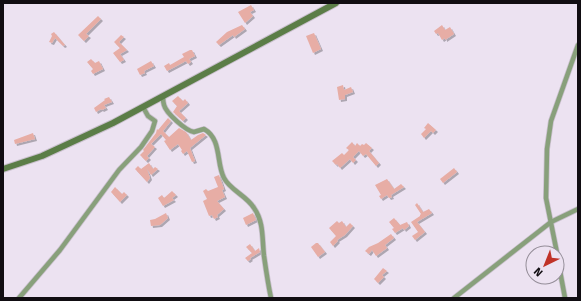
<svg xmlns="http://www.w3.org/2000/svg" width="581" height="301" font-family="'Fira Sans',sans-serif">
  <defs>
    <filter id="shadow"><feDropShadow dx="2" dy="2" stdDeviation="0" flood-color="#0004"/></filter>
  </defs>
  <rect width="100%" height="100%" fill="#ece2f1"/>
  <g fill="#e7ada5" filter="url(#shadow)">
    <polygon points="251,5 254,10 250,12 253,16 245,23 238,12"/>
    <polygon points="98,16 101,19 86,34 89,36 84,41 78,35"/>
    <polygon points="242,25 245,29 234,37 233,35 219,45 216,42 227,32"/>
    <polygon points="442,25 445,30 450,27 454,34 445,40 445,38 442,40 438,33 436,34 434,31"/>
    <polygon points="54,32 65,45 63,46 55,38 52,43 49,42 52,36 51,34"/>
    <polygon points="314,33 321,49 313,53 306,36"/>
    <polygon points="121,35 124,37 119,42 127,50 120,54 124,60 120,62 113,53 120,48 114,42"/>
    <polygon points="190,50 192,50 195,56 189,59 191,62 188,64 186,61 167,71 164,66 169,63 170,65 184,57 182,54"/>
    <polygon points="91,59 95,63 99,61 103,69 93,74 91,71 93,69 87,62"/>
    <polygon points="151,61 154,66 144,71 145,73 140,75 137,69"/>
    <polygon points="343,85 344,90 351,87 353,92 345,95 345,99 339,100 337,87"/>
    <polygon points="178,96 183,101 185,99 188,103 179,111 186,118 183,121 173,112 177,106 172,101"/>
    <polygon points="109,97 112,102 104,105 106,108 102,110 101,109 96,112 94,108 105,100 104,99"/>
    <polygon points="168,118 171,121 163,131 169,137 179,128 186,132 191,140 198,135 203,133 206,135 190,148 195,161 192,162 187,151 183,154 181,151 182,150 178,144 170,150 164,141 166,140 161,134 151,144 155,147 147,156 149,158 146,161 140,155 144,151 143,150 156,133 157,129 158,130"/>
    <polygon points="428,123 436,130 433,133 431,131 424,138 421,134 426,129 424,128"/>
    <polygon points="33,133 35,139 15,144 14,140"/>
    <polygon points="352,142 355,146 357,143 360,146 362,144 364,145 366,143 372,148 369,151 379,163 376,166 366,154 363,156 359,151 353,157 356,160 353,163 350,159 340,168 337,164 336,165 332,161 342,153 344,155 349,150 346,148"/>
    <polygon points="149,163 153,169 155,167 158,169 151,175 147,169 150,178 147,182 135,169 138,166 141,169"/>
    <polygon points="454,168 457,172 443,183 440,179"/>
    <polygon points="219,175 224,189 222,190 225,197 217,201 224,209 217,215 218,217 214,219 212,215 209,216 203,201 207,199 203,191 206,189 208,191 218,187 214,177"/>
    <polygon points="387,179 394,189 401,184 404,187 391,195 392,197 389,198 387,195 381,199 379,196 381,195 375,185"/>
    <polygon points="115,187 122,194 124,192 127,195 120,202 111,192"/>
    <polygon points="172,191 176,195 172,198 174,200 163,206 158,198 162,195 164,198"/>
    <polygon points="417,203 423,212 429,209 432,213 417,222 425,232 415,240 412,236 418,232 411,222 420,216 420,215 421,214 415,205"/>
    <polygon points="166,213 168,218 160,225 151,226 150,220 155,219"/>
    <polygon points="253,213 256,220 246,225 243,218"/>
    <polygon points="394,218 400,225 407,222 409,226 404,230 403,228 395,233 392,229 394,228 389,222"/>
    <polygon points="337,221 339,223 342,221 346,227 350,223 353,226 345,235 337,240 338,241 333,246 330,242 336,236 329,228"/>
    <polygon points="391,234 394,238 385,245 387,248 376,256 372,250 369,254 365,251 369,247 378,243"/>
    <polygon points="316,243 318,243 325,252 318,257 311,247"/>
    <polygon points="250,244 255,251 259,248 260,252 250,258 251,259 248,261 245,258 252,253 246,247"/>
    <polygon points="383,268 387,271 382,275 384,277 378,283 374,279"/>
  </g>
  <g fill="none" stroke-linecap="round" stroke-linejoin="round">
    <defs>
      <g id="street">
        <path d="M163 96C163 99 163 102 164 105 166 113 186 131 194 132L204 129C222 139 216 163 224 178 230 190 247 196 254 208 264 222 262 239 264 256 266 270 268 284 271 298"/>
        <polyline points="557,253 546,198 547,149 551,121 578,45"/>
        <polyline points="557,255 565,298"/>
        <polyline points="19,298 60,250 119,170 141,147 152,131 155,121 148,116 143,107"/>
        <polyline points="454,298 551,222 578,209"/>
      </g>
      <polyline id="secondary" points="3,169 42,156 113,123 336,3"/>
    </defs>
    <use href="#street" stroke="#c9c0cd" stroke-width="6"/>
    <use href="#secondary" stroke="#c9c0cd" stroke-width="8"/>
    <use href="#street" stroke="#88a07b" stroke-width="4.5"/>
    <use href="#secondary" stroke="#5b7d47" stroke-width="6"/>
  </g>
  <rect width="581" height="301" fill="none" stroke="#110d12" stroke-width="8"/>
  <g transform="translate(545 265) rotate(223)"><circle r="19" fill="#ece2f1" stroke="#948d98"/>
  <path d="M0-3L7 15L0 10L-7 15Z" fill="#c03228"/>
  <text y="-6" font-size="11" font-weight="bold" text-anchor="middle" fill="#110d12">N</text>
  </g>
</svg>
